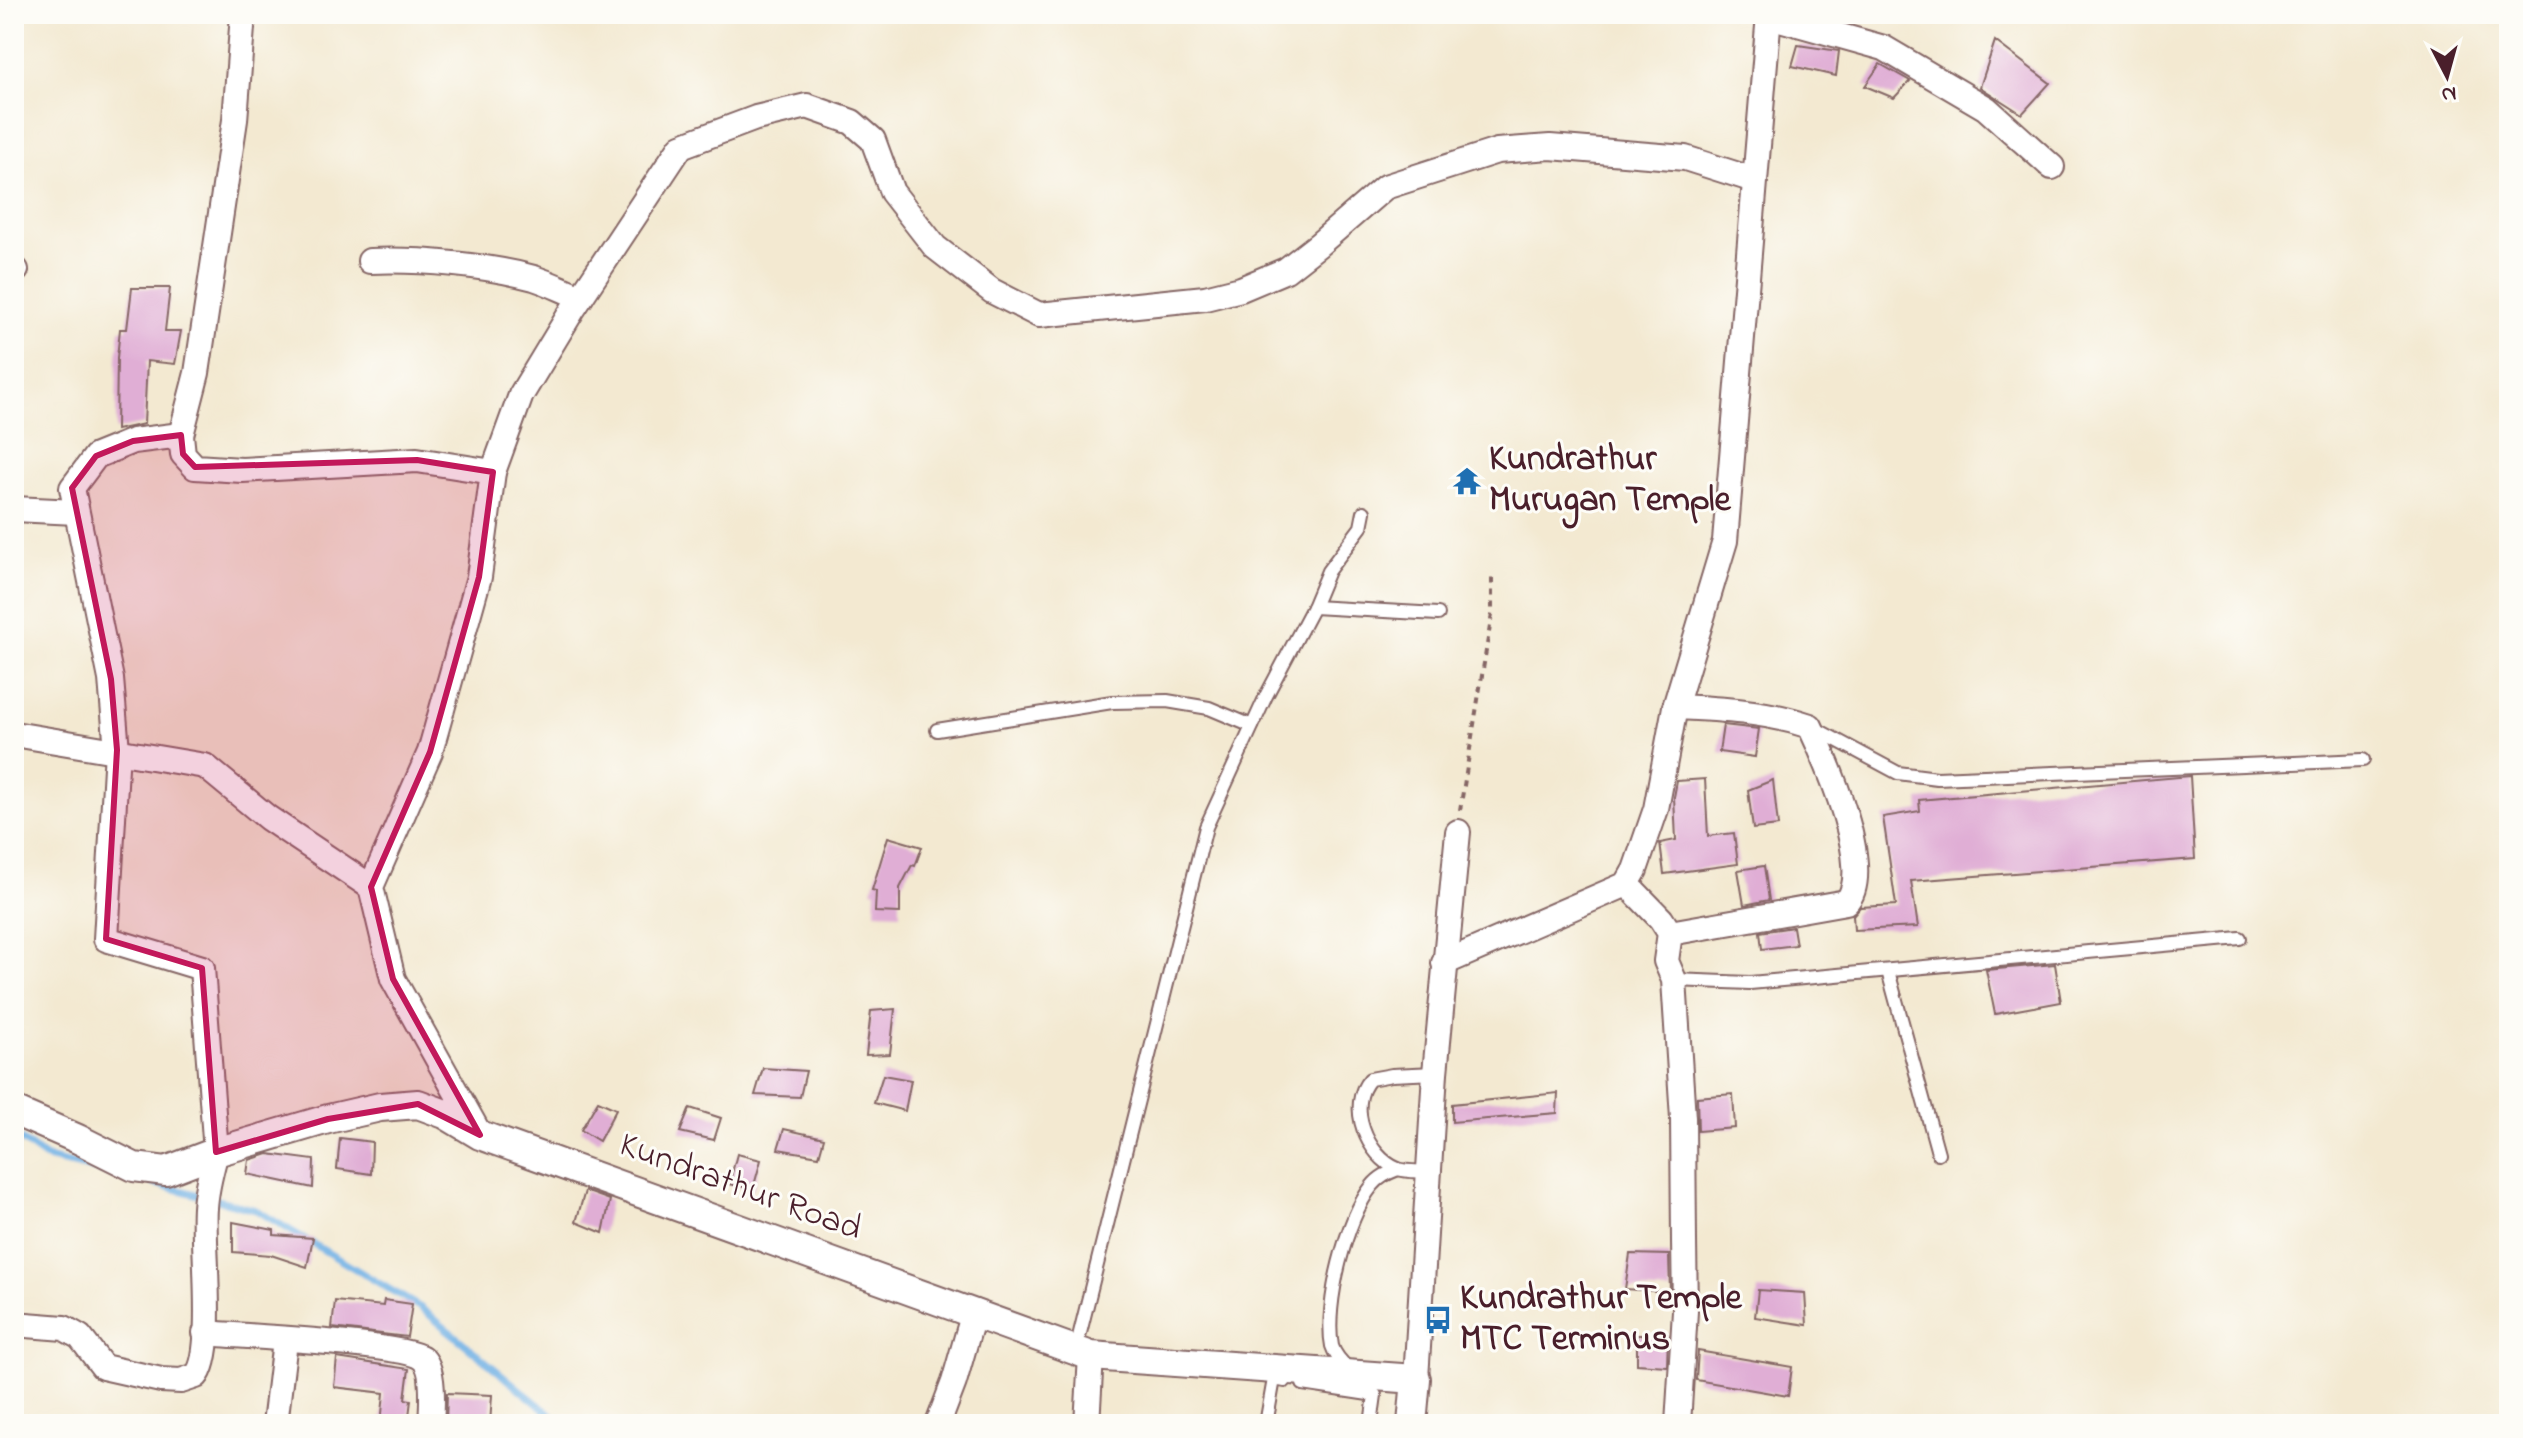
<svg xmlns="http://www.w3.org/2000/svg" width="2523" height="1438" font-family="'Indie Flower',sans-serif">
  <rect width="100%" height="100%" fill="#fdfcf7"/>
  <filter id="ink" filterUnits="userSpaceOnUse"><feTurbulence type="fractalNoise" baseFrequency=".0125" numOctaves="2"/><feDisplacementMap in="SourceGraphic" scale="16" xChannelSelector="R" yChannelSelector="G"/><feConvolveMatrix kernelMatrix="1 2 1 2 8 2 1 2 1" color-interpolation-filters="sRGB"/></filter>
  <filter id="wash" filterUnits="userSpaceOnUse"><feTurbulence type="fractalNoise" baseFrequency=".006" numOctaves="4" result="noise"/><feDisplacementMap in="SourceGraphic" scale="32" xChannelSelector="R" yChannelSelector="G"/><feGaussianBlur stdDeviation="1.8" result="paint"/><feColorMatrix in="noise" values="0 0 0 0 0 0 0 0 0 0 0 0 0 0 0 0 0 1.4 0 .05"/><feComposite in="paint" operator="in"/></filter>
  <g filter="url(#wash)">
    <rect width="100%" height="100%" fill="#f3e9d1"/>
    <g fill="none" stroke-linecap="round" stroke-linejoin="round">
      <g stroke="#70b0e4" stroke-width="7">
        <polyline points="14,1135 46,1158 125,1176"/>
        <polyline points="153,1183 256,1210 421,1308 562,1424"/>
      </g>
    </g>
    <g id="blocks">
      <g fill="#e0aed5">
        <polygon points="1995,41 2050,83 2022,114 1980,87"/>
        <polygon points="1798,45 1839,51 1836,76 1792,66"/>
        <polygon points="1880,64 1910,81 1894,98 1865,86"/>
        <polygon points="132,288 170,288 165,331 181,331 175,364 147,361 144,424 116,430 117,358 120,329 127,329"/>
        <polygon points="1723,725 1759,729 1755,757 1719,752"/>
        <polygon points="2190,776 2195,859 1911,881 1918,927 1854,930 1853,915 1860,907 1896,905 1883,817 1920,811 1919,800"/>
        <polygon points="1705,779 1708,836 1734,833 1738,864 1664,874 1660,843 1676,840 1674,797 1677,781"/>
        <polygon points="1773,780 1778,826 1753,829 1748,790"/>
        <polygon points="888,837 922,847 915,866 912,865 900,888 900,913 875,912 876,891 872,890"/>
        <polygon points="1764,866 1769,900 1744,905 1738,870"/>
        <polygon points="1793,927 1796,945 1762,949 1760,932"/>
        <polygon points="2055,964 2061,1002 1995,1014 1986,970"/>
        <polygon points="895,1009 890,1054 866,1055 871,1011"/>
        <polygon points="763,1068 806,1071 800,1097 755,1095"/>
        <polygon points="883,1075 911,1080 905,1111 874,1103"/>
        <polygon points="1558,1093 1557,1113 1452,1122 1452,1104"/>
        <polygon points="1733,1094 1735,1128 1698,1131 1697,1097"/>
        <polygon points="598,1101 616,1109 599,1141 581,1130"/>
        <polygon points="690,1108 721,1118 714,1140 680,1132"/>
        <polygon points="784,1129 824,1138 819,1156 778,1149"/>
        <polygon points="340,1138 372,1142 371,1174 337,1169"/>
        <polygon points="268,1154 314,1160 313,1188 247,1174 249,1160"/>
        <polygon points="737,1154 761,1160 753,1189 729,1184"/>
        <polygon points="585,1191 610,1200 603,1233 576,1222"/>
        <polygon points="233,1222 274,1230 274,1235 313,1238 307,1267 271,1255 233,1252"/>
        <polygon points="1630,1254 1669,1255 1670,1292 1625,1289"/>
        <polygon points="1758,1290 1805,1293 1807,1325 1755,1317"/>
        <polygon points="384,1300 412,1304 407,1337 332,1328 335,1301 383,1306"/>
        <polygon points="1637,1335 1668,1335 1667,1366 1637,1364"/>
        <polygon points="1698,1351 1792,1367 1788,1396 1696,1380"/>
        <polygon points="337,1358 409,1369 405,1399 411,1400 408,1424 381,1424 384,1393 334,1387"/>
        <polygon points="447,1393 492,1395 490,1424 446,1424"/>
      </g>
    </g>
  </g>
  <g filter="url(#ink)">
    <use href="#blocks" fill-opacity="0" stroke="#856665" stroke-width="2"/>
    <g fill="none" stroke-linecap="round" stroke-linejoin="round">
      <defs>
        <g id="service">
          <polyline points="1313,607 1438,614"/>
          <polyline points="1814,728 1898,773 1937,778 2363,760"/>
          <polyline points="937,730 1112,702 1167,701 1209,708 1252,726"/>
          <polyline points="1888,971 1938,1153"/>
          <polyline points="1674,980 1750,983 2240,938"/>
          <path d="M1429 1172C1420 1171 1407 1172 1398 1169 1367 1157 1346 1105 1370 1079L1392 1075 1435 1073"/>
          <polyline points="1076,1349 1206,827 1266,696 1313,607 1328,571 1361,527 1364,512"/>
          <path d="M1350 1370C1342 1363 1335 1356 1332 1346 1324 1306 1346 1218 1372 1186 1379 1177 1388 1173 1398 1169"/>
          <polyline points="1303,1384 1375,1395 1371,1424"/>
          <polyline points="1266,1424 1274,1379 1285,1381"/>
        </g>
        <g id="minor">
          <polyline points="243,14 235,120 197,373 181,435 183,454 195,467 242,470 417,460 493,472"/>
          <polyline points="1769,16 1884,48 1986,108 2052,167"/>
          <path d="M370 261C420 259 486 265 534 278 550 283 565 291 581 297"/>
          <polyline points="14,269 16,270"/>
          <polyline points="14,509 76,512"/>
          <polyline points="14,734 205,766 268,818 371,887"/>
          <polyline points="1627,884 1661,919 1670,933 1666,961 1674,980 1683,1118 1684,1241 1685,1311 1678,1424"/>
          <path d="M1670 933 1846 902C1876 872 1826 760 1810 726 1765 711 1721 709 1675 707"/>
          <polyline points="1444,963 1627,884 1635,870 1656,809 1675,707 1725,541 1769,14"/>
          <polyline points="480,1135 393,979 371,887 430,752 479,577 493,472 521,395 573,309 681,146 756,118 807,106 852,122 873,140 892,192 935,247 992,291 1039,315 1205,298 1241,289 1286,270 1318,245 1385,187 1497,151 1550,147 1685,158 1754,180"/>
          <path d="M14 1324 64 1328 80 1337 103 1367 161 1380 181 1381 196 1376C216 1354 202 1242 205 1208 206 1188 211 1171 216 1152L202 968 106 939 117 750 111 679 72 488 96 456 133 441 181 435"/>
          <path d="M205 1333C239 1336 404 1344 422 1358 435 1368 432 1408 431 1424"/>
          <polyline points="1416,1379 1435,1073 1458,832"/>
          <polyline points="275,1424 285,1341"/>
          <polyline points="938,1424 954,1382 974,1312"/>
          <polyline points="1087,1424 1091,1356"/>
        </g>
        <polyline id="tertiary" points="14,1111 78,1139 134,1167 166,1171 216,1152 328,1119 380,1107 418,1104 445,1114 480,1135 1091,1356 1416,1379 1412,1424"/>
      </defs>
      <use href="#service" stroke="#856665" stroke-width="16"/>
      <use href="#minor" stroke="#856665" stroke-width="28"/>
      <use href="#tertiary" stroke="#856665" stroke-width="32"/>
      <polyline stroke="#856665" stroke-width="4" stroke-dasharray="6 6" stroke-linecap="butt" points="1460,810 1492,614 1492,575"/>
      <use href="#service" stroke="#fff" stroke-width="12"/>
      <use href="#minor" stroke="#fff" stroke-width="24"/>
      <use href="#tertiary" stroke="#fff" stroke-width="28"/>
    </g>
  </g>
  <path fill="#c2185b" fill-opacity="0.2" stroke="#c2185b" stroke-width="6" stroke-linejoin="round" d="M181 435 183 454 195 467 417 460 493 472 479 577 430 752 371 887 393 979 480 1135 418 1104 328 1119 216 1152 202 968 106 939 117 750 111 679 72 488 96 456 133 441Z"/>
  <defs>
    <symbol id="temple-bare" viewBox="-9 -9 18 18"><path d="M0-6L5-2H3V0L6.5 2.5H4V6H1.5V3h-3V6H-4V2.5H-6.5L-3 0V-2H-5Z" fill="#1f6fb2" stroke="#fdfcf7" stroke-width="2.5" paint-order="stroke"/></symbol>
    <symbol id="bus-bare" viewBox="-9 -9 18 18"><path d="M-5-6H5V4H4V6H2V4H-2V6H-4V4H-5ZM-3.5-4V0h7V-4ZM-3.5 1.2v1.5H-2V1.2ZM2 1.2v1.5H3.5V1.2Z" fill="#1f6fb2" stroke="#fdfcf7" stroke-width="2.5" paint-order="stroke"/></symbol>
  </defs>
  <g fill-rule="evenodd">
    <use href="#temple-bare" x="1447" y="461" width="40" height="40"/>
    <use href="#bus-bare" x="1418" y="1300" width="40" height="40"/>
  </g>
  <g text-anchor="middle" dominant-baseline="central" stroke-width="6" stroke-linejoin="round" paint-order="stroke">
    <g font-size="36" font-weight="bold" fill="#4a1f2b" stroke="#fdfcf7" text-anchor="start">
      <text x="1489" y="460">Kundrathur<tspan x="1489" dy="41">Murugan Temple</tspan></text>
      <text x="1460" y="1299">Kundrathur Temple<tspan x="1460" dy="41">MTC Terminus</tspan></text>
    </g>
    <g font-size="36" fill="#4a1f2b" stroke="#fdfcf7">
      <text transform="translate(740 1188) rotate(20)">Kundrathur Road</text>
    </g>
  </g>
  <rect width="2523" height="1438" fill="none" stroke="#fdfcf7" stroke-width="48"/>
  <g transform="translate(2447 76) rotate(174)" stroke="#fdfcf7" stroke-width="6" paint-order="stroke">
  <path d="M0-6L14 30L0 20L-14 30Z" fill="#4a1f2b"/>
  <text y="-12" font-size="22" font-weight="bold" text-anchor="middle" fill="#4a1f2b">N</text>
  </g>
</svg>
